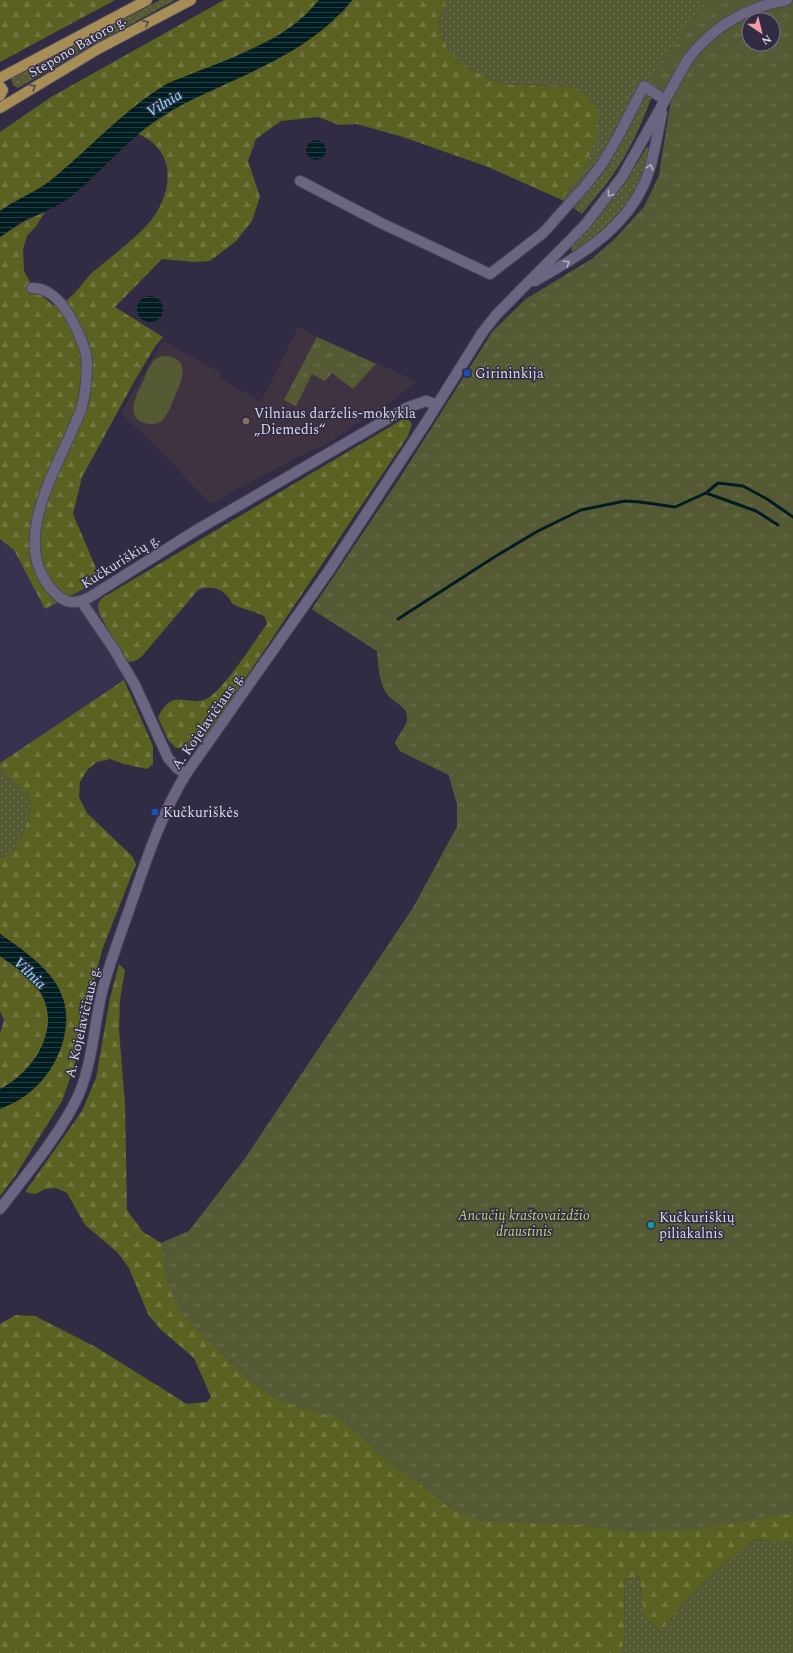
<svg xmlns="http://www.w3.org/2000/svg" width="793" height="1653" font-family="Spectral,serif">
<defs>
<pattern id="grass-dots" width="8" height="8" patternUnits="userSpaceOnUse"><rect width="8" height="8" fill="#555a34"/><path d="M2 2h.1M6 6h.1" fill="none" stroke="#6d7151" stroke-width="1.8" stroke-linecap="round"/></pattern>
<pattern id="forest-firs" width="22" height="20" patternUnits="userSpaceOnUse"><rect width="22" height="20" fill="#5b6121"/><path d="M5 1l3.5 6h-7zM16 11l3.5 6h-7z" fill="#727741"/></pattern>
<pattern id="park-tufts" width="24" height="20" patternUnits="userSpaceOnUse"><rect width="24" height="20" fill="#555a34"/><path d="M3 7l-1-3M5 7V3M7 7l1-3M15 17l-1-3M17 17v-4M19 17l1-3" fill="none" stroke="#6d7151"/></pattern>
<pattern id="water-rules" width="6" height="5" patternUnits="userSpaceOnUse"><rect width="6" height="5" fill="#021d22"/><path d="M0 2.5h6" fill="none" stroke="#263d42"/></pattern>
</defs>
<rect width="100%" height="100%" fill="#312c44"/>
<!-- built -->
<path fill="#383150" d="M 0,539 L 14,550 L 45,609 L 101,580 L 102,598 L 98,604 L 132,675 L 0,763 Z"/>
<!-- education -->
<path fill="#3f3342" d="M 298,327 L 417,382 L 381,409 L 322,446 L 309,451 L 210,504 L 171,462 L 121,413 L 163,341 L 222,373 L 219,378 L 261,402 Z"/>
<!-- grass -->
<g fill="url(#grass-dots)">
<path d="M 160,0 L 175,0 L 84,50 L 18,88 L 13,85 L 11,79 L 13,77 Z"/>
<path d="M 447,0 L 705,0 L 651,79 L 656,86 C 647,109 639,131 627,152 C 615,175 598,194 582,214 L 562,200 L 572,185 L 572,87 L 502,84 L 466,67 L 449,50 L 440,33 L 439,18 Z"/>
<path d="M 647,147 L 649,147 L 651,150 C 641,180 629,209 605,230 C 596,238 584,245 574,252 L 572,251 L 571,248 L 572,245 C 602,216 625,183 647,147 Z"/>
<path d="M 0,768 L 10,779 L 20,787 L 29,798 L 31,809 L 19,844 L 7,855 L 0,858 Z"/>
<path d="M 755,1539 L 793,1543 L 793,1653 L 622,1653 L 625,1637 L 624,1580 L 639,1576 L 644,1617 L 660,1631 L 707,1578 Z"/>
</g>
<!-- forest -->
<g fill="url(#forest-firs)" fill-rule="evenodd">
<path d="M 0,0 L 115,0 L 0,62 Z"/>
<path d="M 224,0 L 319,0 L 299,22 L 274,38 L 143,100 L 55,177 L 39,190 L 10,204 L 0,211 L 0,132 L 51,97 Z"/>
<path d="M 352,0 L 447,0 L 439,18 L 440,33 L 449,50 L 466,67 L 502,84 L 572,87 L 590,100 L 599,113 L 595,140 L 587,162 L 562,200 L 488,167 L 403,137 L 357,124 L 339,125 L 318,117 L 281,121 L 256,139 L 248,161 L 260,197 L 252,221 L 236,241 L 210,261 L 194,262 L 162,259 L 115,307 L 163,337 L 156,345 L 135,380 L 82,477 L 73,514 L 101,580 L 45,609 L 14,550 L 0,539 L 0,237 L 25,221 L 45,212 L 36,226 L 27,236 L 23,249 L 24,271 L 34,289 L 53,305 C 73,303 80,283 94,271 C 112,256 131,242 147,225 C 166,205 178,167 155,145 C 151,140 143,137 137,133 L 173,110 L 342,13 Z"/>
<path d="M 705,0 L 793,0 L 793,1543 L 755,1539 L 707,1578 L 660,1631 L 644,1617 L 639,1576 L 624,1580 L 625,1637 L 622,1653 L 0,1653 L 0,1324 L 16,1315 L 35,1316 L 94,1346 L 187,1404 L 207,1402 L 211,1397 L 194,1358 L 160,1329 L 148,1314 L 129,1268 L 117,1252 L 85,1225 L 67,1193 L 56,1188 L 45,1189 L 35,1194 L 25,1192 L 82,1111 L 96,1078 L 110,998 L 119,964 L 125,970 L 120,1000 L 119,1030 L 125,1104 L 127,1210 L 143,1232 L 161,1243 L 189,1231 L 244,1160 L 413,908 L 457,827 L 457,804 L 449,775 L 400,751 L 395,743 C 397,737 407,725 407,721 C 410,709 398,704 391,698 C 378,686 379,666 377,651 L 312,609 L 400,478 L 493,331 L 526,299 L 592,259 L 616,238 L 644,207 L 659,176 L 671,100 L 656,86 L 651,79 ZM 749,20 L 773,20 L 773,44 L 749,44 Z"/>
<path d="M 403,419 L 409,420 L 412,424 L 408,436 L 208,734 C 196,744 192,749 176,748 L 168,740 L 158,717 C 174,685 188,709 208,698 C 224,689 254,642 267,624 L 265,617 C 256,611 240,609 233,604 C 232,603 229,599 229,598 C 221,588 210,585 198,590 L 143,655 C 137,661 133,663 125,661 L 99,613 L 98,604 L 102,598 Z"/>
<path d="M 124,680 L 153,746 L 153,764 L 147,769 L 124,764 L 110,759 L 97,762 L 88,769 L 80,782 L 79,797 L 87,813 L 132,856 L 136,864 L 102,950 L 74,1067 L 62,1101 L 15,1176 L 0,1196 L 0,1109 C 14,1103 24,1091 36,1081 C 41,1076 50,1070 53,1064 C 58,1056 61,1047 63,1038 C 79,989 35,959 0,934 L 0,858 L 7,855 L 19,844 L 31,809 L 29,798 L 20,787 L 10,779 L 0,768 L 0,763 Z"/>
<path d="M 0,956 C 15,967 33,978 42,995 C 61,1031 32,1073 0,1089 L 0,1034 L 4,1020 L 0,1011 Z"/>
</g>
<!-- park -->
<g fill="url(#park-tufts)" fill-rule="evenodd">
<path d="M 705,0 L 793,0 L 793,1514 L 690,1530 L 629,1532 L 577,1525 L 481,1521 L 456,1512 L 437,1499 L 419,1483 L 394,1467 L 340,1419 L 296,1407 L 268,1395 L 244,1376 L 182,1316 L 166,1279 L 161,1243 L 189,1231 L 244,1160 L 413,908 L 457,827 L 457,804 L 449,775 L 400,751 L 395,743 C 397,737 407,725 407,721 C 410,709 398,704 391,698 C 378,686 379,666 377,651 L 312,609 L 400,478 L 493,331 L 526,299 L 592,259 L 616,238 L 644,207 L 659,176 L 671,100 L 656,86 L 651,79 ZM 749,20 L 773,20 L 773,44 L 749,44 Z"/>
<path d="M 317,337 L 376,364 L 353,389 L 332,373 L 325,381 L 312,374 L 296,406 L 284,400 Z"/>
</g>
<!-- garden -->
<path fill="#555a34" d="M 162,356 C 193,356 182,381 174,398 C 171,406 167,417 160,422 C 156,424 149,425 145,423 C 123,417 138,392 144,379 C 146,374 148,367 152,363 C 154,359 158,358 162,356 Z"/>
<!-- water -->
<g fill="url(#water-rules)">
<path d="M 319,0 L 352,0 C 307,57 235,76 174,109 C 134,131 107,167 73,195 C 59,207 42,212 25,220 C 16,225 8,231 0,237 L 0,211 C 18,198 39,191 56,176 C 92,146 125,109 165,85 C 176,79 190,75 201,70 C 244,53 290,37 319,0 Z"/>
<circle cx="316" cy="150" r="10"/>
<circle cx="150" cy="309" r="13"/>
<path d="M 0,934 C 20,948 41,962 55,982 C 79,1017 61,1068 29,1093 C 20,1100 10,1105 0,1109 L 0,1089 C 32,1073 61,1031 42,995 C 34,979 15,966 0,956 Z"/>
</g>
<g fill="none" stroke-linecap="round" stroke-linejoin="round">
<!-- stream -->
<g stroke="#021d22" stroke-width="3">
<path d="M 706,493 L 756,511 L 778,525"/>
<path d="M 398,619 L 496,556 L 538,531 L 581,510 L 625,501 L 640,502 L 675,507 L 706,493 L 718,483 L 743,486 L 767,499 L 793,517"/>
</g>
<defs>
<g id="minor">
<path d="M 300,181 L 383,224 L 490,274 L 543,233 L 585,186 L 602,164 L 619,135 L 644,86 L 665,100"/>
<path d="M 535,281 C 584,253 633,225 650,168 C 655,150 658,131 662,113"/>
<path d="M 32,288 C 49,288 60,300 69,315 C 77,329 86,346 87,362 C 87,378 85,396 81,410 C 78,418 74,425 71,433 C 51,479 10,548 55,593 C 67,605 76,604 90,597 L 195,531 L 406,408 L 426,401 L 437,405"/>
<path d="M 81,601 L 112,646 L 135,685 L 168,758 L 177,768 L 186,774"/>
<path d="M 0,1209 C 26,1175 62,1132 79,1094 C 93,1060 94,1023 103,988 C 110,962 120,936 129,910 C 145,864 160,816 186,774 L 328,572 L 427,421 L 482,333 L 497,314 L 585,225 L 622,177 L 688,59 C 713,27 747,7 787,0"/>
</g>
<g id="primary">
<path d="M 0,78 L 147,0"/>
<path d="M 0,86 L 3,90 L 0,96"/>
<path d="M 0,108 L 98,49 L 191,0"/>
</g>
</defs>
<!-- minor casing -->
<use href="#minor" stroke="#4c475b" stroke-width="12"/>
<!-- primary casing -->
<use href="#primary" stroke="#4c475b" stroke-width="12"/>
<!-- minor -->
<use href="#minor" stroke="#6b6581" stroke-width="10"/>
<!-- primary -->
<use href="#primary" stroke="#a68e56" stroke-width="10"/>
</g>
<!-- one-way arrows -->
<defs><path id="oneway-chevron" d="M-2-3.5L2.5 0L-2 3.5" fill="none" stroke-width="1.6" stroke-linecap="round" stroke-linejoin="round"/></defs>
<g stroke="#544949">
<use href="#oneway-chevron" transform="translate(146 23) rotate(-28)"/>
<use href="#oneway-chevron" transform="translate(33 87) rotate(-32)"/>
</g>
<g stroke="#b4b0c4">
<use href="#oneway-chevron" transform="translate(650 167) rotate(-74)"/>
<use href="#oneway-chevron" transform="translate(610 194) rotate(127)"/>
<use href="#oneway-chevron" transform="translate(567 263) rotate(-32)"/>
</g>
<!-- markers -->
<g fill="#1a4fb4" stroke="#312c44" stroke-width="1.5">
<rect x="463" y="369" width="8" height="8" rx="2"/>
<rect x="151" y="808" width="8" height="8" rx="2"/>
</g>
<circle fill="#8d6e63" stroke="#312c44" stroke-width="1.5" cx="246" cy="421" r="4"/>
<circle fill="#0f9aa8" stroke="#312c44" stroke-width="1.5" cx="651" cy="1225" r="4"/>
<g text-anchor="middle" stroke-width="3" stroke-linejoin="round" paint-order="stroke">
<!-- street labels -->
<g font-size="14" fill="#dbd8e8" stroke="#312c44">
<text transform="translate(77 46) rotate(-30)" y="5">Stepono Batoro g.</text>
<text transform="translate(120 561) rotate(-32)" y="5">Kučkuriškių g.</text>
<text transform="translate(207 721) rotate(-55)" y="5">A. Kojelavičiaus g.</text>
<text transform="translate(82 1022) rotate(-77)" y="5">A. Kojelavičiaus g.</text>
</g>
<!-- poi labels -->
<g font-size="14" fill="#dbd8e8" stroke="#312c44" text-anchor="start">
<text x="475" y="378">Girininkija</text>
<text x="254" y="418">Vilniaus darželis-mokykla<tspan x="254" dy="16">„Diemedis“</tspan></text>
<text x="163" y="817">Kučkuriškės</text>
<text x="659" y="1222">Kučkuriškių<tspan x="659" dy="16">piliakalnis</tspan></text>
</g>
<!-- park labels -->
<g font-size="14" font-style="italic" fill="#c6d275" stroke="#312c44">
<text x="524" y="1220">Ancučių kraštovaizdžio<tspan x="524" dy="16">draustinis</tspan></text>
</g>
<!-- water labels -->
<g font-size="15" font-style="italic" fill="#89eafb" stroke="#312c44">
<text transform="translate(164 103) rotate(-31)" y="5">Vilnia</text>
<text transform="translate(30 973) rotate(44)" y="5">Vilnia</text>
</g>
</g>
<!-- north arrow -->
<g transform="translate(761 32) rotate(145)"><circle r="19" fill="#312c44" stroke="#757186"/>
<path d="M0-3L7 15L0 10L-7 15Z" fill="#f39aa7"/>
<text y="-6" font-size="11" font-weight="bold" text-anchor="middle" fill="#dbd8e8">N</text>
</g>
</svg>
